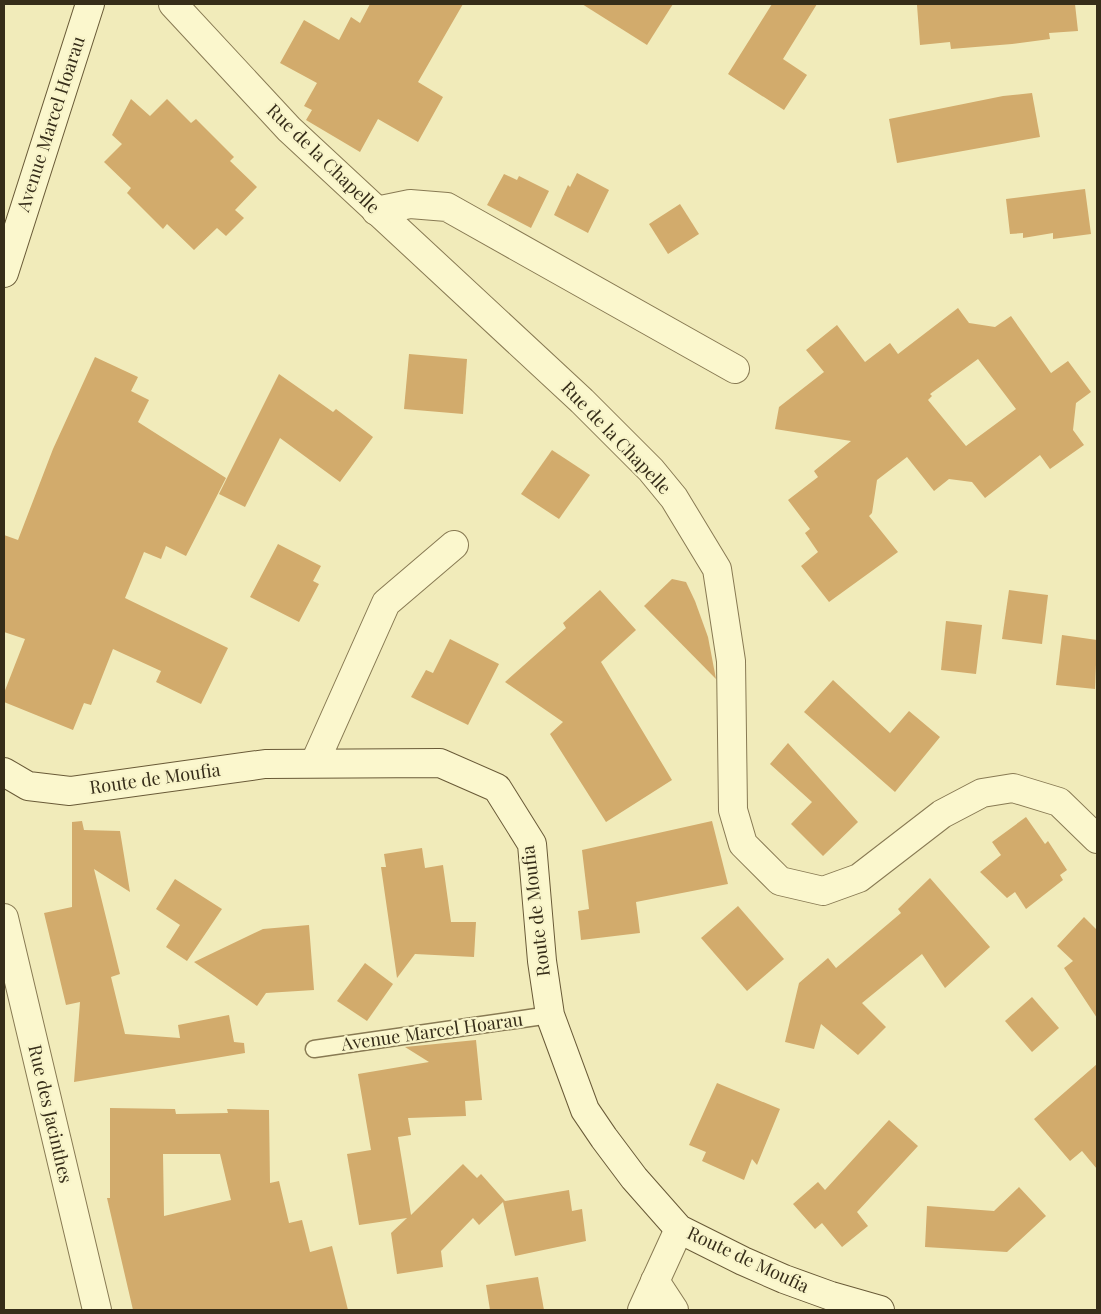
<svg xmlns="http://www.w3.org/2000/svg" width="1101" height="1314" font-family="'Playfair Display',serif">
<rect width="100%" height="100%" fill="#f1ebba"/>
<!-- building -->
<g fill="#d2ab6c" fill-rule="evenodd">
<path d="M 370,4 L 463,4 L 418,82 L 443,97 L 418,142 L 378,119 L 360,152 L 306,120 L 312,110 L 304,106 L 317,83 L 280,63 L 304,20 L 339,40 L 351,17 L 360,23 Z"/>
<path d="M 582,4 L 673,4 L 647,45 Z"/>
<path d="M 772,4 L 817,4 L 783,59 L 807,75 L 784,110 L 728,74 Z"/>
<path d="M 937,4 L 1075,4 L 1078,31 L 1049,33 L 1050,39 L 1012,44 L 951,49 L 950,42 L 920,45 L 917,5 Z"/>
<path d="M 1032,93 L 1040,137 L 897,163 L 889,119 L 1003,96 Z"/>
<path d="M 131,99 L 150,116 L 167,99 L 191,123 L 196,119 L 234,157 L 230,161 L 257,187 L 235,210 L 244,218 L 226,236 L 217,228 L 194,250 L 167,224 L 163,229 L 127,193 L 131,188 L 104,162 L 122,144 L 112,135 Z"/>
<path d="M 577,173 L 609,190 L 588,233 L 554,215 L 568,185 L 570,187 Z"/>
<path d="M 504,174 L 517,180 L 519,176 L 549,191 L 531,228 L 487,205 Z"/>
<path d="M 1085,189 L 1091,234 L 1053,239 L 1053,233 L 1023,238 L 1023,233 L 1010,234 L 1006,199 Z"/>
<path d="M 680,204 L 699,234 L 668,254 L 649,224 Z"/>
<path d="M 958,308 L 969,323 L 995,327 L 1011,316 L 1051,373 L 1068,361 L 1091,392 L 1076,403 L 1073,430 L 1084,445 L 1050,469 L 1040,455 L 985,498 L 972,482 L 949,479 L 934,491 L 907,457 L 877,480 L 872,513 L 869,516 L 898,552 L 829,602 L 801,566 L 818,552 L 805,533 L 810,529 L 788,500 L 818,477 L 814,471 L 851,441 L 775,429 L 779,407 L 824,372 L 806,350 L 837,325 L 865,362 L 890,343 L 898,354 ZM 978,359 L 1016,409 L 966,446 L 928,400 L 932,396 L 930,394 Z"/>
<path d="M 409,354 L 467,359 L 463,414 L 404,409 Z"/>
<path d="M 95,357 L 138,377 L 131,391 L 149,400 L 138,422 L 226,478 L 186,556 L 166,546 L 161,559 L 144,552 L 125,598 L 228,648 L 201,704 L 156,682 L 161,671 L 113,649 L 91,705 L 84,703 L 73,730 L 4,702 L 4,693 L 25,639 L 4,632 L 4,535 L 18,540 L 53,449 Z"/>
<path d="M 279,374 L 333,412 L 336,409 L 373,437 L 340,482 L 280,438 L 245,507 L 219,494 Z"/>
<path d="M 552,450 L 590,475 L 559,519 L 521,494 Z"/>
<path d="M 278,544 L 321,566 L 313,581 L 319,584 L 299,622 L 250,597 Z"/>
<path d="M 672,579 L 686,582 L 695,601 L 708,637 L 716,679 L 644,606 Z"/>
<path d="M 600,590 L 636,630 L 601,662 L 672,780 L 606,822 L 550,734 L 563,722 L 505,682 L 566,628 L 563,623 Z"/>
<path d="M 1009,590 L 1048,595 L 1042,644 L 1002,639 Z"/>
<path d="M 946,621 L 982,625 L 976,674 L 941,670 Z"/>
<path d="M 1062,635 L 1097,640 L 1095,689 L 1056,685 Z"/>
<path d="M 450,639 L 499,664 L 468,725 L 411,697 L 426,670 L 433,673 Z"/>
<path d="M 833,680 L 890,733 L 909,711 L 940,737 L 895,792 L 804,712 Z"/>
<path d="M 788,743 L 858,822 L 823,856 L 791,824 L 812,802 L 770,764 Z"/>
<path d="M 1026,817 L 1045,844 L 1048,841 L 1067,870 L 1060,875 L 1063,880 L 1026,909 L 1015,892 L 1007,898 L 980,872 L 1001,855 L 992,842 Z"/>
<path d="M 82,821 L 84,830 L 120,831 L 130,892 L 94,869 L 120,974 L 111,977 L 125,1034 L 180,1038 L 178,1025 L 229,1015 L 234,1042 L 244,1043 L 245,1053 L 74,1082 L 80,1002 L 66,1005 L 44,913 L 72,907 L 72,822 Z"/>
<path d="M 712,821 L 728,884 L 636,902 L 640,933 L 581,940 L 578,911 L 589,909 L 582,850 Z"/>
<path d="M 422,848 L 425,868 L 443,865 L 451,922 L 476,922 L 474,957 L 415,954 L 397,978 L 381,867 L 386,867 L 384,854 Z"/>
<path d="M 930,878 L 990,947 L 945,988 L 922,954 L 862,1003 L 886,1027 L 858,1055 L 821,1024 L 814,1049 L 785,1042 L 799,983 L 828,958 L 836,968 L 901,913 L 898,909 Z"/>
<path d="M 175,879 L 222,909 L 187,961 L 166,947 L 180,925 L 156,909 Z"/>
<path d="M 738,906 L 784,959 L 747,991 L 701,938 Z"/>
<path d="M 1084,917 L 1097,930 L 1097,1018 L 1064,968 L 1073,961 L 1057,946 Z"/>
<path d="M 309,925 L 314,990 L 266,993 L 257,1006 L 194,962 L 263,929 Z"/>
<path d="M 365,963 L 393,984 L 367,1021 L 337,1001 Z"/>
<path d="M 1032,997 L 1059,1028 L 1032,1052 L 1005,1021 Z"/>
<path d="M 476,1040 L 482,1100 L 465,1101 L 466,1116 L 408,1118 L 411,1135 L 398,1137 L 411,1215 L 463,1164 L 477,1178 L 481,1174 L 505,1201 L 569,1190 L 572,1211 L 582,1209 L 586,1241 L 515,1256 L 503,1202 L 479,1225 L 473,1218 L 441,1251 L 443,1267 L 397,1274 L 391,1233 L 407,1218 L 359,1225 L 347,1154 L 371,1150 L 358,1074 L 429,1062 L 405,1047 Z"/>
<path d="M 1097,1064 L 1097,1169 L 1082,1151 L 1070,1161 L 1034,1119 Z"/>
<path d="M 717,1083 L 780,1109 L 757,1165 L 752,1159 L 744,1180 L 702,1161 L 706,1152 L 689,1145 Z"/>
<path d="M 110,1108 L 175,1109 L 176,1114 L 228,1113 L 227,1109 L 269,1110 L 270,1183 L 279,1181 L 289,1223 L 302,1220 L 310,1252 L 332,1246 L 348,1310 L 133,1310 L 107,1198 L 110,1198 ZM 163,1154 L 220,1154 L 231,1200 L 164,1216 Z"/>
<path d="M 889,1120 L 918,1146 L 857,1212 L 868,1226 L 842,1247 L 822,1223 L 815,1229 L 793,1204 L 818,1182 L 825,1190 Z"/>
<path d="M 1019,1187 L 1046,1216 L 1007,1252 L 925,1247 L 927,1206 L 994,1211 Z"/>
<path d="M 538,1277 L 544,1310 L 490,1310 L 486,1285 Z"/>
</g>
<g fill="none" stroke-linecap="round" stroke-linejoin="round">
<defs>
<path id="service" d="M 314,1049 L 550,1015"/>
<g id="minor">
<path d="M 173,4 L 289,129 L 582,401 L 651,470 L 674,498 L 717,569 L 731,661 L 733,810 L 743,844 L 780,881 L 823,891 L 859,878 L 942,814 L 982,793 L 1013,788 L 1059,802 L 1097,839"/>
<path d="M 376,211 L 410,204 L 447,207 L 735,369"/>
<path d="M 315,762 L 386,603 L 454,545"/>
<path d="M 4,918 L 97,1310"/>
<path d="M 655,1281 L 674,1310"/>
<path d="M 642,1310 L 679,1229"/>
</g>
<g id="secondary">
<path d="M 4,273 L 90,4"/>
<path d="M 4,772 L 28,786 L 70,791 L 265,764 L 440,763 L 497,788 L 532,844 L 542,961 L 550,1015 L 585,1110 L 604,1138 L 634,1178 L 679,1229 L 743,1261 L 784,1279 L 831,1296 L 880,1310"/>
</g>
</defs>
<!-- service casing -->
<use href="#service" stroke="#887a53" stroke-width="19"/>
<!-- minor casing -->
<use href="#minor" stroke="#887a53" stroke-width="30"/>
<!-- secondary casing -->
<use href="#secondary" stroke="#695a37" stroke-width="30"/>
<!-- service -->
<use href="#service" stroke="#fbf7cd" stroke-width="16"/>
<!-- minor -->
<use href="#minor" stroke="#fbf7cd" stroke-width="28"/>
<!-- secondary -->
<use href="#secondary" stroke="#fbf7cd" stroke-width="28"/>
</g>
<g text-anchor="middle" stroke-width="4.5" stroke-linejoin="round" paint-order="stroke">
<!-- street labels -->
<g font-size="18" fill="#362d19" stroke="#f8f4c9">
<text transform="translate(51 124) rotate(-72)" y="6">Avenue Marcel Hoarau</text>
<text transform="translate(323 159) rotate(44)" y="6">Rue de la Chapelle</text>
<text transform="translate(616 438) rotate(46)" y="6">Rue de la Chapelle</text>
<text transform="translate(155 779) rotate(-8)" y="6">Route de Moufia</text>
<text transform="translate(536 911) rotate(-97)" y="6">Route de Moufia</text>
<text transform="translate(432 1032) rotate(-8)" y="6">Avenue Marcel Hoarau</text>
<text transform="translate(50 1114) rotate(77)" y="6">Rue des Jacinthes</text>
<text transform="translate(748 1260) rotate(25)" y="6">Route de Moufia</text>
</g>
</g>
<!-- border -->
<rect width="1101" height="1314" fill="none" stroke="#362d19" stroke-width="10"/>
</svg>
